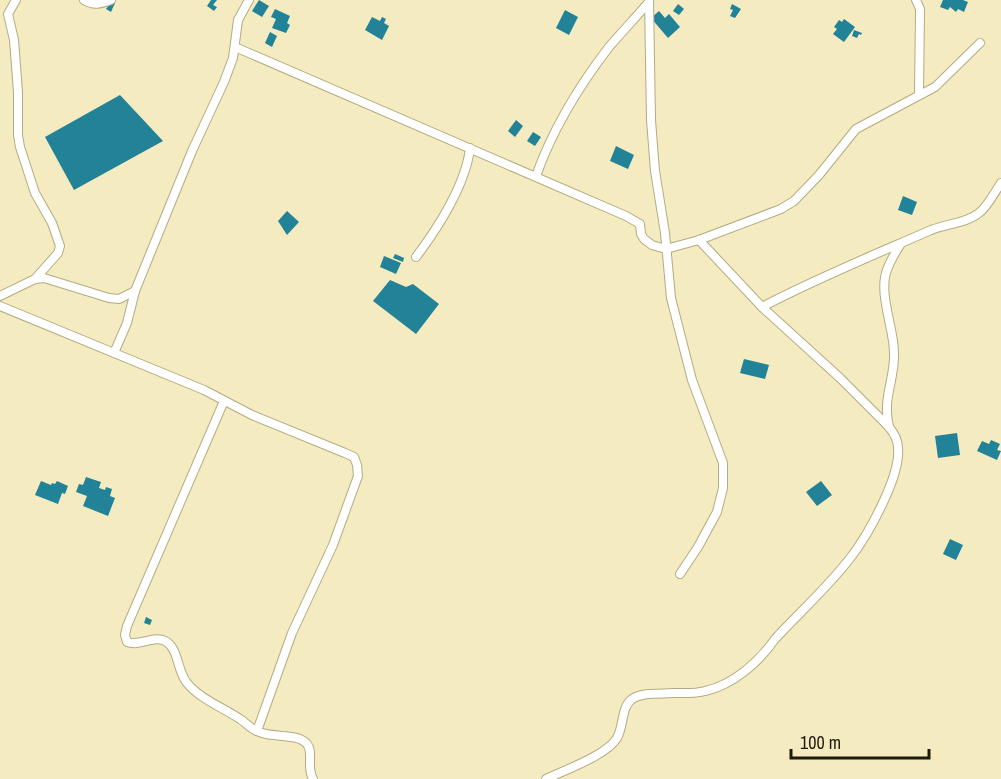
<svg xmlns="http://www.w3.org/2000/svg" width="1001" height="779" font-family="'Archivo Narrow',sans-serif">
<rect width="100%" height="100%" fill="#f4ebc0"/>
<!-- building -->
<g fill="#228298">
<path d="M 211,0 L 217,0 L 213,5 L 217,7 L 214,11 L 207,6 Z"/>
<path d="M 259,0 L 269,6 L 262,17 L 252,11 Z"/>
<path d="M 943,0 L 963,0 L 968,2 L 964,12 L 958,9 L 956,12 L 950,7 L 948,10 L 940,7 Z"/>
<path d="M 112,1 L 115,3 L 111,12 L 106,9 Z"/>
<path d="M 678,4 L 684,9 L 679,15 L 673,11 Z"/>
<path d="M 732,4 L 741,9 L 735,18 L 730,16 L 733,10 L 730,9 Z"/>
<path d="M 275,9 L 290,16 L 287,23 L 290,25 L 286,33 L 272,28 L 276,19 L 271,17 Z"/>
<path d="M 565,10 L 578,17 L 569,35 L 556,28 Z"/>
<path d="M 659,11 L 665,18 L 669,14 L 680,27 L 668,38 L 651,18 Z"/>
<path d="M 372,17 L 380,21 L 382,17 L 386,19 L 384,23 L 389,26 L 382,40 L 365,30 Z"/>
<path d="M 844,19 L 855,27 L 844,42 L 833,34 L 837,29 L 834,27 L 839,20 L 842,22 Z"/>
<path d="M 854,30 L 862,33 L 861,35 L 859,34 L 857,38 L 852,36 Z"/>
<path d="M 270,32 L 277,36 L 272,47 L 265,43 Z"/>
<path d="M 120,95 L 163,141 L 74,190 L 45,137 Z"/>
<path d="M 516,120 L 523,126 L 515,137 L 508,131 Z"/>
<path d="M 533,132 L 541,137 L 535,146 L 527,141 Z"/>
<path d="M 616,146 L 634,155 L 628,169 L 610,161 Z"/>
<path d="M 903,196 L 917,202 L 912,215 L 898,210 Z"/>
<path d="M 287,211 L 299,222 L 287,235 L 278,221 Z"/>
<path d="M 395,254 L 404,258 L 403,262 L 393,258 Z"/>
<path d="M 384,256 L 401,263 L 396,274 L 380,267 Z"/>
<path d="M 390,280 L 406,287 L 413,284 L 439,304 L 416,334 L 373,301 Z"/>
<path d="M 744,359 L 769,365 L 765,379 L 740,373 Z"/>
<path d="M 957,433 L 960,455 L 938,458 L 935,436 Z"/>
<path d="M 991,440 L 1000,444 L 997,450 L 1001,451 L 997,460 L 977,451 L 982,441 L 989,444 Z"/>
<path d="M 86,477 L 101,482 L 99,488 L 105,490 L 106,487 L 112,489 L 110,496 L 115,498 L 108,516 L 83,506 L 87,496 L 76,492 L 79,484 L 83,485 Z"/>
<path d="M 41,481 L 51,485 L 52,483 L 55,484 L 57,481 L 68,486 L 65,494 L 62,493 L 58,504 L 35,495 Z"/>
<path d="M 821,481 L 832,495 L 817,506 L 806,492 Z"/>
<path d="M 950,539 L 963,545 L 956,560 L 943,554 Z"/>
<path d="M 146,617 L 152,620 L 150,625 L 144,623 Z"/>
</g>
<g fill="none" stroke-linecap="round" stroke-linejoin="round">
<defs>
<g id="minor">
<path d="M 16,0 L 8,14 L 14,40 L 18,92 L 18,135 L 20,147 L 35,193 L 52,223 L 60,246 L 58,253 L 35,279"/>
<path d="M 84,0 C 94,6 100,4 111,0"/>
<path d="M 649,0 L 651,120 L 655,171 L 665,233 L 671,298 L 692,380 L 723,463 L 723,488 L 717,512 L 698,547 L 680,574"/>
<path d="M 916,0 L 920,9 L 919,95"/>
<path d="M 235,47 L 626,216 L 640,224 L 641,234 L 644,239 L 652,245 L 666,249 L 699,240 L 781,209 L 794,201 L 819,175 L 856,129 L 935,87 L 980,43"/>
<path d="M 536,176 C 552,131 579,86 609,47 C 622,32 636,17 649,2"/>
<path d="M 416,257 C 438,228 466,184 470,148"/>
<path d="M 0,296 L 35,279 L 44,278 L 109,298 L 119,299 L 135,291"/>
<path d="M 0,306 L 204,390 L 252,415 L 345,453 L 354,457 L 357,465 L 358,476 L 333,545 L 292,633 L 257,731"/>
<path d="M 762,307 C 817,278 874,255 931,230 C 946,224 967,223 979,213 C 988,206 994,193 1001,183"/>
<path d="M 114,353 L 127,323 L 135,291 L 192,151 L 224,82 L 233,58 L 238,20 L 249,0"/>
<path d="M 224,401 L 127,626 L 125,635 L 127,642 C 141,647 154,634 167,642 C 179,651 177,671 187,683 C 200,699 222,707 240,719 C 245,722 249,727 255,730 C 269,739 297,732 307,744 C 314,752 306,767 313,779"/>
<path d="M 889,427 C 882,397 895,380 894,353 C 894,328 878,293 887,270 C 890,261 895,253 900,245"/>
<path d="M 546,779 C 565,770 607,755 617,738 C 624,726 621,707 632,699 C 643,692 660,694 673,693 C 683,693 695,694 705,691 C 733,685 759,662 775,639 C 800,612 828,587 851,557 C 868,535 901,476 898,448 C 898,439 894,433 889,427 L 840,378 L 762,307 L 699,240"/>
</g>
</defs>
<!-- minor casing -->
<use href="#minor" stroke="#b4ab82" stroke-width="10"/>
<!-- minor -->
<use href="#minor" stroke="#fff" stroke-width="8"/>
</g>
<!-- scale -->
<path d="M791 749v9h138v-9" fill="none" stroke="#1e1b0b" stroke-width="3"/>
<text x="800" y="749" font-size="18" fill="#1e1b0b" stroke="#f4ebc0" stroke-width="4.5" paint-order="stroke">100 m</text>
</svg>
